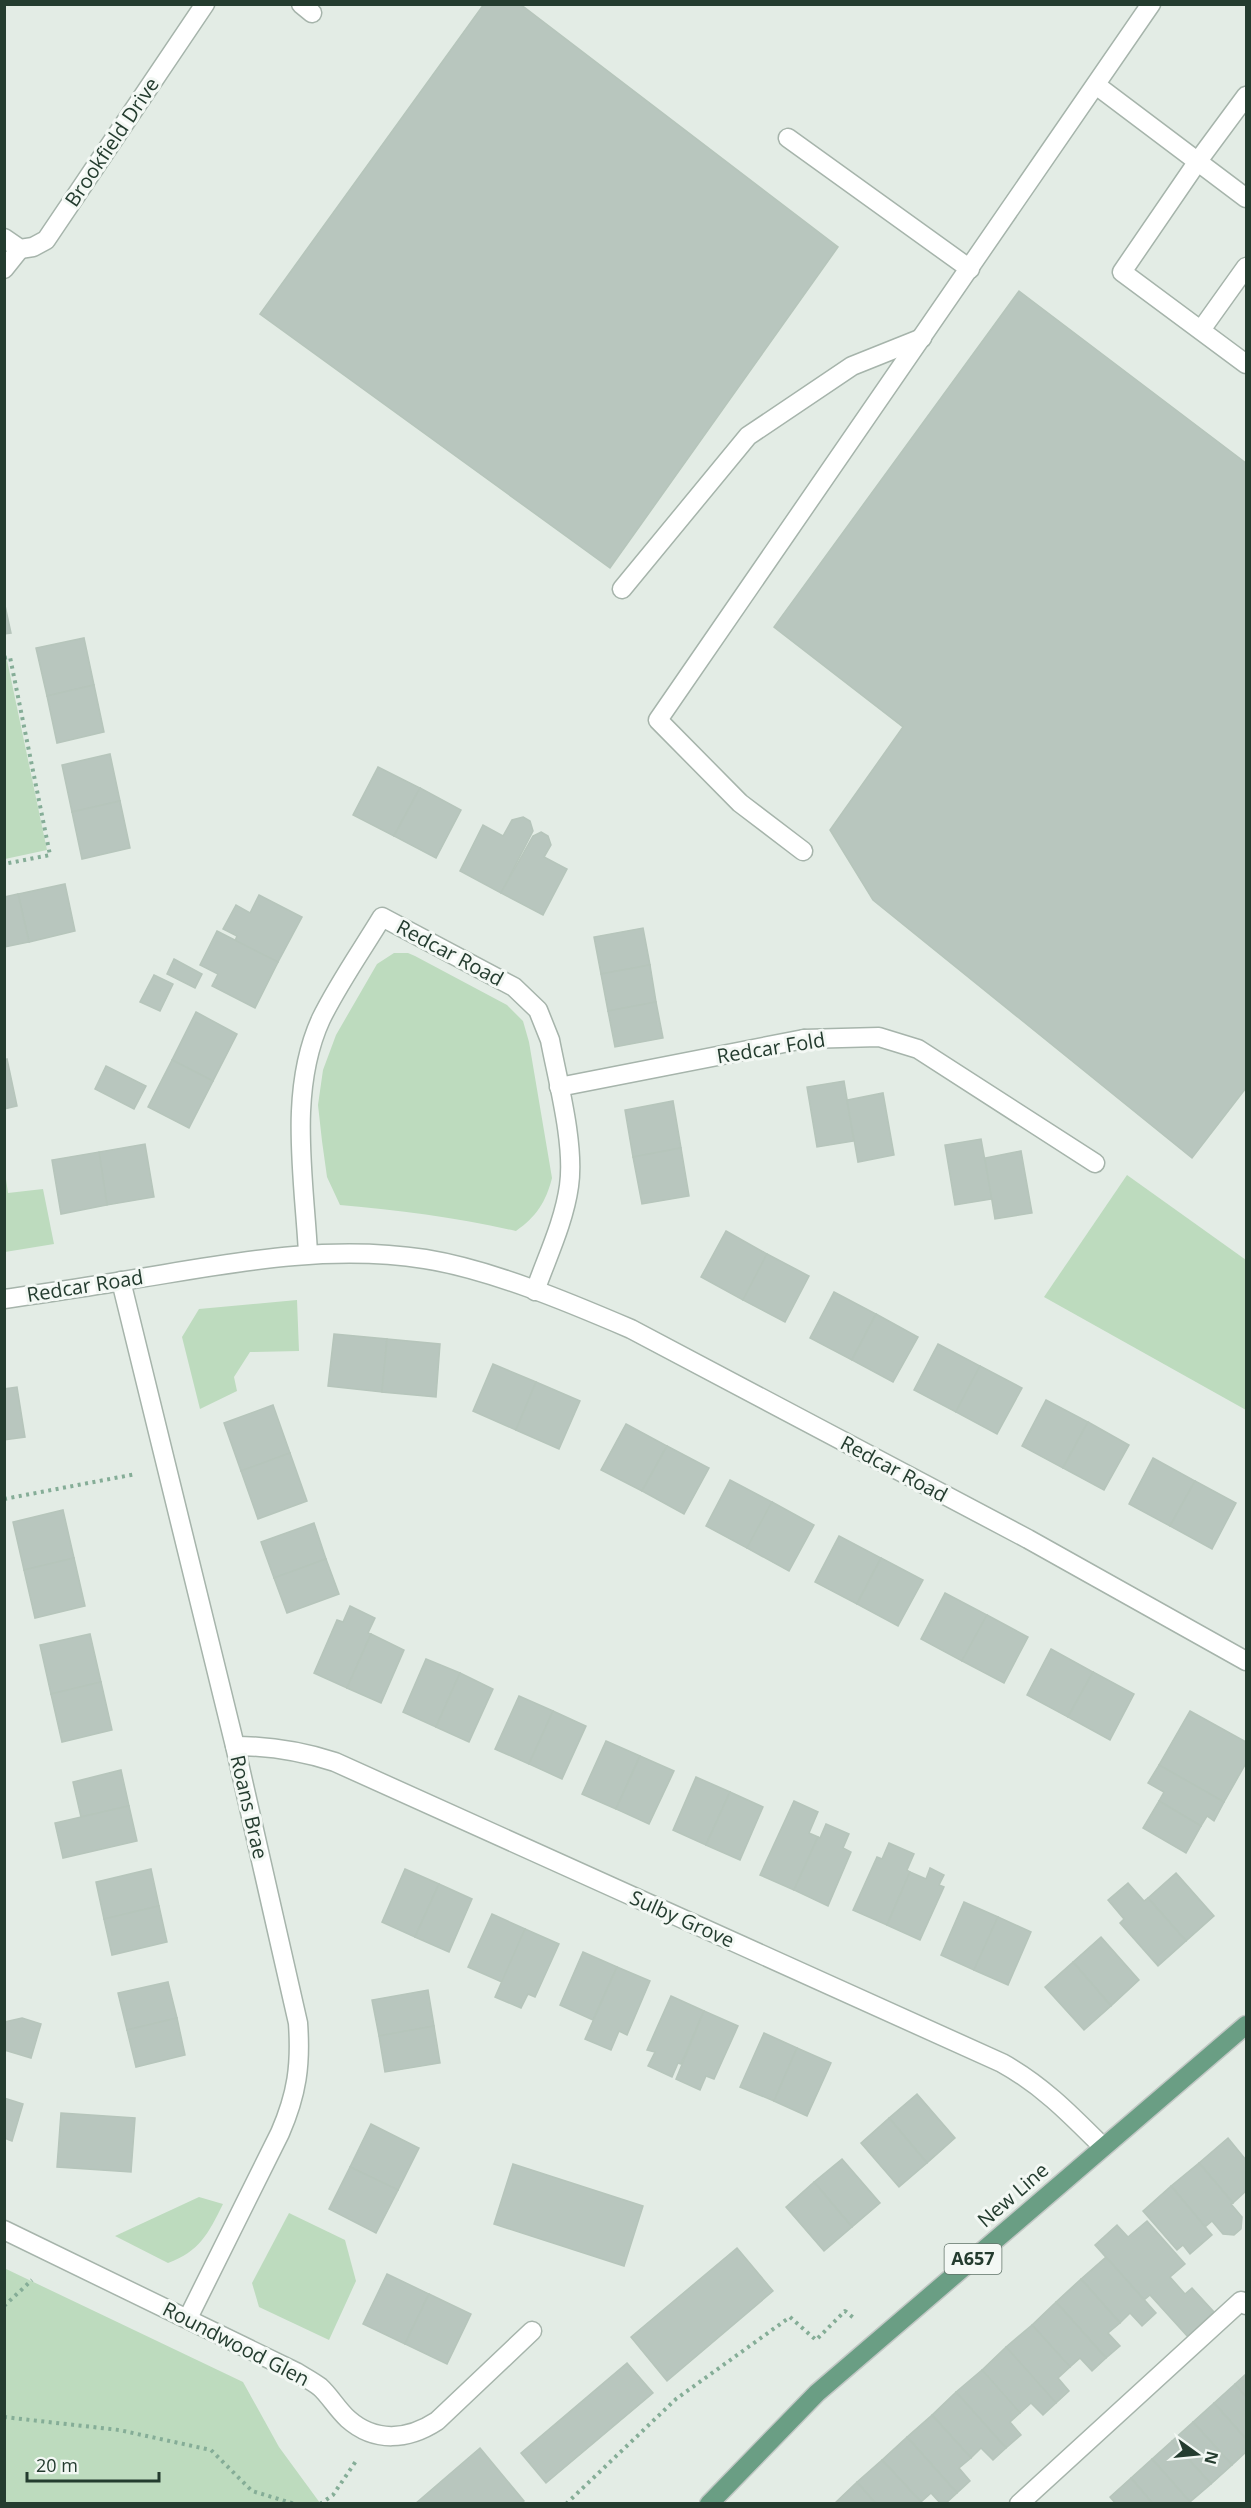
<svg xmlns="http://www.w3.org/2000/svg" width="1251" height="2508" font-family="'Open Sans',sans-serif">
<rect width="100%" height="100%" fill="#e3ece5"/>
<!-- green -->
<g fill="#bddbbe">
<path d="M 7,660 L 47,850 L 5,859 L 4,661 Z"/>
<path d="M 394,953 L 408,953 L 415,956 L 507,1005 L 523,1021 L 529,1042 L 552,1178 C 546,1202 536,1217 516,1231 C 458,1218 400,1210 340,1205 L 327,1177 L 322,1141 L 318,1105 L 323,1070 L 336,1035 L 377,964 Z"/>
<path d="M 5,1172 L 8,1193 L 43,1189 L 54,1244 L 5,1252 Z"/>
<path d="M 1127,1175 L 1246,1260 L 1246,1410 L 1044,1297 Z"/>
<path d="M 297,1300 L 299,1351 L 250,1352 L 234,1377 L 237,1391 L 200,1409 L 182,1337 L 199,1309 Z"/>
<path d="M 199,2197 L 223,2204 C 208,2234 200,2251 168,2263 L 115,2236 Z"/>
<path d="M 289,2213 L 345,2240 L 356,2281 L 329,2340 L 259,2307 L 252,2283 Z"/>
<path d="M 4,2268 L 243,2382 L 279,2447 L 320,2503 L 5,2503 Z"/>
</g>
<!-- building -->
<g fill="#b8c6be" stroke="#b6c5bb" stroke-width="1.5">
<path d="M 484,4 L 520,4 L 838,247 L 610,568 L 260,314 Z"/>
<path d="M 1019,291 L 1246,463 L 1246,1088 L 1192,1158 L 873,900 L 830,830 L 903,727 L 774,627 Z"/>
<path d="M 4,601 L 11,633 L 4,634 Z"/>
<path d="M 84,638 L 94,685 L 47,696 L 36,648 Z"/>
<path d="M 94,685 L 104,732 L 57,743 L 47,696 Z"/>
<path d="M 110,754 L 120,801 L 72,812 L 62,765 Z"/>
<path d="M 378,767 L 420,788 L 394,836 L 353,815 Z"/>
<path d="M 420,788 L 461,810 L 436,858 L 394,836 Z"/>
<path d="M 120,801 L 130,848 L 82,859 L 72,812 Z"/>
<path d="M 523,817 L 530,821 L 533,831 L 501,893 L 460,871 L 483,825 L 503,836 L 512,820 Z"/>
<path d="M 541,832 L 548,836 L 551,845 L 544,857 L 567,869 L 543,915 L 501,893 L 533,836 Z"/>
<path d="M 65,884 L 75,931 L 29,942 L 18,894 Z"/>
<path d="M 18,894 L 29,942 L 4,947 L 4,897 Z"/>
<path d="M 259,895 L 302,917 L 278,962 L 235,941 L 237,936 L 223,929 L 236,905 L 250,913 Z"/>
<path d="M 643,928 L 650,965 L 601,974 L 594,937 Z"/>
<path d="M 217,931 L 278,962 L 255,1008 L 212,986 L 218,974 L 200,965 Z"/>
<path d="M 174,959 L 202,974 L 195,988 L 167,974 Z"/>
<path d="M 650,965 L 656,1002 L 608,1011 L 601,974 Z"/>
<path d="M 154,975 L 173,984 L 160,1011 L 140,1002 Z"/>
<path d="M 656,1002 L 663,1038 L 615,1047 L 608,1011 Z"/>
<path d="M 196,1012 L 237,1034 L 213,1081 L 172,1060 Z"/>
<path d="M 7,1059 L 17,1106 L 4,1109 L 4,1060 Z"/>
<path d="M 172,1060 L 213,1081 L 189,1128 L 148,1107 Z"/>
<path d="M 106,1066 L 146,1086 L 134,1109 L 95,1089 Z"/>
<path d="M 844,1081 L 854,1141 L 817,1147 L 807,1087 Z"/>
<path d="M 883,1093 L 894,1155 L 858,1162 L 847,1100 Z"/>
<path d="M 673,1101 L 681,1148 L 633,1157 L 625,1110 Z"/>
<path d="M 981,1139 L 992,1199 L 955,1205 L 945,1145 Z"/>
<path d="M 145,1144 L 154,1197 L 107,1205 L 99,1152 Z"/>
<path d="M 681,1148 L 689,1196 L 642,1204 L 633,1157 Z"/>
<path d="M 1021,1151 L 1032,1213 L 995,1219 L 985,1158 Z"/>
<path d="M 99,1152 L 107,1205 L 61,1214 L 52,1160 Z"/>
<path d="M 726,1231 L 767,1254 L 743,1300 L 701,1277 Z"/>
<path d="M 767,1254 L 809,1276 L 785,1322 L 743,1300 Z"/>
<path d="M 834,1292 L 876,1314 L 852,1360 L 810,1338 Z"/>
<path d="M 876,1314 L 918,1337 L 893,1382 L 852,1360 Z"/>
<path d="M 334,1334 L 387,1339 L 382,1392 L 328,1386 Z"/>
<path d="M 387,1339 L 440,1344 L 436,1397 L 382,1392 Z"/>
<path d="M 938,1344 L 980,1366 L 956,1412 L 914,1390 Z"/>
<path d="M 493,1364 L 536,1382 L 516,1430 L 473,1411 Z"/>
<path d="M 980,1366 L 1022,1388 L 997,1434 L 956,1412 Z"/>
<path d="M 536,1382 L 580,1401 L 559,1449 L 516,1430 Z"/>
<path d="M 17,1387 L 25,1437 L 4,1440 L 4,1389 Z"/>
<path d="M 1046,1400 L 1088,1422 L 1063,1468 L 1022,1446 Z"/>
<path d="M 273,1405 L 290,1453 L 241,1471 L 224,1423 Z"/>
<path d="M 1088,1422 L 1129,1445 L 1104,1490 L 1063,1468 Z"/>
<path d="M 626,1424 L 667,1446 L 642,1491 L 601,1470 Z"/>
<path d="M 667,1446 L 709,1468 L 684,1514 L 642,1491 Z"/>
<path d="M 290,1453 L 307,1501 L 258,1519 L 241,1471 Z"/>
<path d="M 1153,1458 L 1195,1481 L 1170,1526 L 1129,1504 Z"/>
<path d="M 730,1480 L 772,1502 L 747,1548 L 706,1526 Z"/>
<path d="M 1195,1481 L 1236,1503 L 1212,1549 L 1170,1526 Z"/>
<path d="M 772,1502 L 814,1525 L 789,1571 L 747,1548 Z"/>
<path d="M 63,1510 L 74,1558 L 24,1570 L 13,1522 Z"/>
<path d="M 314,1523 L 326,1559 L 274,1578 L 261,1542 Z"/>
<path d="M 839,1536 L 881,1558 L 857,1604 L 815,1582 Z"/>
<path d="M 74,1558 L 85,1606 L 35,1618 L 24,1570 Z"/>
<path d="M 881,1558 L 923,1580 L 898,1626 L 857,1604 Z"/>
<path d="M 326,1559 L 339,1594 L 287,1613 L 274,1578 Z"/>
<path d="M 945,1593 L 987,1615 L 962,1661 L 921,1639 Z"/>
<path d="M 350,1606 L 375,1618 L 368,1633 L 371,1634 L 347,1688 L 314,1673 L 337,1620 L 343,1622 Z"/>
<path d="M 987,1615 L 1028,1637 L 1004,1683 L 962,1661 Z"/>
<path d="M 90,1634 L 101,1682 L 51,1694 L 40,1645 Z"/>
<path d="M 371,1634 L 404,1650 L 381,1703 L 347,1688 Z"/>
<path d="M 1051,1649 L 1093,1672 L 1068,1717 L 1027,1695 Z"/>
<path d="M 426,1659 L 460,1673 L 436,1727 L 403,1712 Z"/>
<path d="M 1093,1672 L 1134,1694 L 1110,1740 L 1068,1717 Z"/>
<path d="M 460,1673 L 493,1689 L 469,1742 L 436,1727 Z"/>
<path d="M 101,1682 L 112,1730 L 62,1742 L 51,1694 Z"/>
<path d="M 519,1696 L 553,1711 L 529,1764 L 495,1749 Z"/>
<path d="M 553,1711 L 586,1726 L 562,1779 L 529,1764 Z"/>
<path d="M 1190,1711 L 1246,1742 L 1246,1763 L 1224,1802 L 1159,1765 Z"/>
<path d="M 606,1741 L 640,1756 L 616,1809 L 582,1794 Z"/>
<path d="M 640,1756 L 674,1771 L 649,1824 L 616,1809 Z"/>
<path d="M 1159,1765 L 1224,1802 L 1214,1821 L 1207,1816 L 1201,1826 L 1159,1801 L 1164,1792 L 1148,1783 Z"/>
<path d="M 121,1770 L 129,1806 L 81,1817 L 73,1782 Z"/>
<path d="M 696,1777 L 730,1792 L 706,1845 L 673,1830 Z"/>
<path d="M 730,1792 L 763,1807 L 740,1860 L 706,1845 Z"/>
<path d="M 794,1801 L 818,1812 L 809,1833 L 818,1837 L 794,1890 L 760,1875 Z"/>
<path d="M 1159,1801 L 1201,1826 L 1186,1853 L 1143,1828 Z"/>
<path d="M 129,1806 L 137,1841 L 63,1858 L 55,1823 Z"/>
<path d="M 826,1824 L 849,1834 L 843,1848 L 851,1852 L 828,1906 L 794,1890 L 818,1837 L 820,1838 Z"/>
<path d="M 889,1843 L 914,1854 L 907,1870 L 910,1872 L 887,1925 L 853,1910 L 877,1857 L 882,1859 Z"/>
<path d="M 930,1868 L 944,1875 L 939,1885 L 944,1887 L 920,1940 L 887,1925 L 910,1872 L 926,1879 Z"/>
<path d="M 151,1869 L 159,1906 L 104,1919 L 96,1882 Z"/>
<path d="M 405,1869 L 439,1884 L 415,1937 L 382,1922 Z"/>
<path d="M 1176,1873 L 1214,1916 L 1186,1941 L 1148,1898 Z"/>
<path d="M 1128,1883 L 1144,1901 L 1148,1898 L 1186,1941 L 1158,1966 L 1120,1923 L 1124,1919 L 1108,1900 Z"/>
<path d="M 439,1884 L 472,1899 L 449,1952 L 415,1937 Z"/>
<path d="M 964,1902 L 998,1917 L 974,1970 L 941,1955 Z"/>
<path d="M 159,1906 L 167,1942 L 112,1955 L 104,1919 Z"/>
<path d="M 492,1914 L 525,1929 L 502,1982 L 468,1967 Z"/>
<path d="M 998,1917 L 1031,1932 L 1008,1985 L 974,1970 Z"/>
<path d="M 525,1929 L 559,1944 L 535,1997 L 528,1994 L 521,2008 L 495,1997 Z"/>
<path d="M 1101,1937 L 1139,1980 L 1111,2006 L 1073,1962 Z"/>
<path d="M 583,1952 L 617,1967 L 593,2020 L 560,2005 Z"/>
<path d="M 1073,1962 L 1111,2006 L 1084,2030 L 1045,1987 Z"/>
<path d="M 617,1967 L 650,1981 L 627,2035 L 619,2031 L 611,2050 L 585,2039 Z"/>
<path d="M 168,1982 L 177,2018 L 127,2030 L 118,1993 Z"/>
<path d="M 428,1990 L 434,2026 L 379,2036 L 372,2000 Z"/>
<path d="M 671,1996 L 704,2011 L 681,2064 L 678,2063 L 672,2077 L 648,2066 L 655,2052 L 647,2050 Z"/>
<path d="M 704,2011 L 738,2026 L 714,2079 L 706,2076 L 700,2090 L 676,2079 Z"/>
<path d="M 22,2018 L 41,2024 L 31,2058 L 4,2050 L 4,2022 Z"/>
<path d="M 177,2018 L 185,2055 L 136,2067 L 127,2030 Z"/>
<path d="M 434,2026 L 440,2063 L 385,2072 L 379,2036 Z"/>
<path d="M 764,2033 L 797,2048 L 774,2101 L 740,2087 Z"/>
<path d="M 797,2048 L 831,2063 L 807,2116 L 774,2101 Z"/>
<path d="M 917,2094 L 955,2138 L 927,2163 L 889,2118 Z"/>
<path d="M 4,2098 L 23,2104 L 12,2141 L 4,2138 Z"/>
<path d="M 61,2113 L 135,2118 L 131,2172 L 57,2167 Z"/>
<path d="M 889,2118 L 927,2163 L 899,2187 L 861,2143 Z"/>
<path d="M 371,2124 L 419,2148 L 398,2190 L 350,2167 Z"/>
<path d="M 1228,2138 L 1246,2160 L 1246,2191 L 1233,2203 L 1199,2163 Z"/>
<path d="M 842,2159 L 880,2203 L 852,2227 L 814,2182 Z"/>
<path d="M 1199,2163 L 1233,2203 L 1231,2204 L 1242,2217 L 1241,2229 L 1234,2235 L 1223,2234 L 1212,2221 L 1205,2227 L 1171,2186 Z"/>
<path d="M 513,2164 L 643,2206 L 624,2266 L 494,2224 Z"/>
<path d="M 350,2167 L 398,2190 L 376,2233 L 329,2209 Z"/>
<path d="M 814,2182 L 852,2227 L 824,2251 L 786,2207 Z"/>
<path d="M 1171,2186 L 1212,2235 L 1190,2254 L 1183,2245 L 1177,2250 L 1143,2211 Z"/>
<path d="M 1147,2221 L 1185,2264 L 1170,2277 L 1185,2294 L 1192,2288 L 1214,2312 L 1188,2337 L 1150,2295 L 1144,2300 L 1095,2245 L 1117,2225 L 1128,2237 Z"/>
<path d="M 737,2248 L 773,2291 L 667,2381 L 631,2337 Z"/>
<path d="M 1106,2257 L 1156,2313 L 1142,2326 L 1130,2313 L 1120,2323 L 1081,2279 Z"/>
<path d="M 387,2274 L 429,2294 L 405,2344 L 363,2324 Z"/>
<path d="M 1081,2279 L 1120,2323 L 1108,2333 L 1120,2346 L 1106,2358 L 1056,2302 Z"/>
<path d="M 429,2294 L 471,2314 L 447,2364 L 405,2344 Z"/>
<path d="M 1056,2302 L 1106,2358 L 1092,2371 L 1080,2358 L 1070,2367 L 1032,2325 Z"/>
<path d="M 1032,2325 L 1070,2367 L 1058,2378 L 1069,2391 L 1056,2403 L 1006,2347 Z"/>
<path d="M 1006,2347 L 1056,2403 L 1043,2415 L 1031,2403 L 1020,2413 L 982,2370 Z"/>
<path d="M 627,2363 L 653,2393 L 546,2483 L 521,2453 Z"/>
<path d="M 982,2370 L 1020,2413 L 1010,2422 L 1021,2435 L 1006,2448 L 956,2392 Z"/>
<path d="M 1246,2374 L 1246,2397 L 1235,2384 Z"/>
<path d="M 1235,2384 L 1246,2397 L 1246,2439 L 1214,2403 Z"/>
<path d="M 956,2392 L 1006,2448 L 993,2460 L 981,2448 L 971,2458 L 932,2415 Z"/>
<path d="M 1214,2403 L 1246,2439 L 1246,2452 L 1232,2465 L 1193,2422 Z"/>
<path d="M 932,2415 L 971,2458 L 959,2468 L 970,2481 L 957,2493 L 907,2437 Z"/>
<path d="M 1193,2422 L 1232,2465 L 1211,2484 L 1172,2441 Z"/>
<path d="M 907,2437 L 957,2493 L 945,2504 L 941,2504 L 931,2493 L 921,2502 L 882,2460 Z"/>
<path d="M 1172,2441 L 1211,2484 L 1190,2502 L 1152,2459 Z"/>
<path d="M 480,2448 L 524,2501 L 521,2504 L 415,2504 Z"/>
<path d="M 1152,2459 L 1190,2502 L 1189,2504 L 1153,2504 L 1131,2478 Z"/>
<path d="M 882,2460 L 921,2502 L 920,2504 L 876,2504 L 857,2482 Z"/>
<path d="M 1131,2478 L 1153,2504 L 1116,2504 L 1110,2497 Z"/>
<path d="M 857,2482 L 876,2504 L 834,2504 Z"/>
</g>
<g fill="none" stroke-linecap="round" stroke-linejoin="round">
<defs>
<g id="lane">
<path d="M 1096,85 L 1246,198"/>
<path d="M 1246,96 L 1198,161 L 1122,272 L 1246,364"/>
<path d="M 788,138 L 970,269"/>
<path d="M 4,269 L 20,249"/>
<path d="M 1201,330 L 1246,267"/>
<path d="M 622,589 L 748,436 L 852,366 L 922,338"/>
<path d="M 803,851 L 740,803 L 658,720 L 1151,4"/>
<path d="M 804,1039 L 879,1037 L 918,1049 L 1095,1163"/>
<path d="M 1019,2504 L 1241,2301 L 1246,2305"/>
</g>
<g id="street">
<path d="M 301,4 L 312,13"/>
<path d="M 4,238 L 20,249 L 33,247 L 46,240 L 205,4"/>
<path d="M 559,1087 L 804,1039"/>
<path d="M 308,1253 C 304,1177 288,1091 321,1019 C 338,984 362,950 382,917 L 514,987 L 538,1010 L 550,1040 C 558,1082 575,1145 569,1186 C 564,1222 547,1257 535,1291"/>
<path d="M 121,1281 L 235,1746 L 298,2023 C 301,2065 297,2094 280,2133 L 188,2318"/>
<path d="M 4,1299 C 44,1293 83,1288 122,1281 C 223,1265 322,1243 425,1259 C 492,1270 568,1302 631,1329 L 1028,1539 L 1246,1661"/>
<path d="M 235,1746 C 271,1746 301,1751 335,1762 L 1002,2063 C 1042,2085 1071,2115 1103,2147"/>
<path d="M 4,2230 L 296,2372 C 304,2377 312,2381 320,2387 C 330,2396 337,2409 348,2419 C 375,2443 408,2440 437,2421 L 532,2331"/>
</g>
<path id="primary" d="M 709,2504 L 817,2393 L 1246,2025"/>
</defs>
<!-- lane casing -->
<use href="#lane" stroke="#a6b4ab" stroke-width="21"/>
<!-- street casing -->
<use href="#street" stroke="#a6b4ab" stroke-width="21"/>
<!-- primary casing -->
<use href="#primary" stroke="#c2c8c5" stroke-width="21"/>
<!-- path -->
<g stroke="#85ad97" stroke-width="4" stroke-dasharray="3 4.5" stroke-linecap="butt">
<path d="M 4,658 L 10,657 L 50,855 L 4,864"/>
<path d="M 4,1499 L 136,1474"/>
<path d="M 4,2306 L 32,2280"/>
<path d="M 4,2417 L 119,2430 L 211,2450 L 252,2491 L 295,2504"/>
<path d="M 320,2504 L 333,2495 L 356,2461"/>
<path d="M 566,2504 L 676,2399 L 790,2317 L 816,2340 L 845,2311 L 855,2319"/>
</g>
<!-- lane -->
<use href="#lane" stroke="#fff" stroke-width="18"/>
<!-- street -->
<use href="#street" stroke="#fff" stroke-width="18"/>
<!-- primary -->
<use href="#primary" stroke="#6a9e84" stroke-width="18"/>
</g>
<g text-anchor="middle" stroke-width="6" stroke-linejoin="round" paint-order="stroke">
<!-- shield labels -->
<rect fill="#f3f8f4" stroke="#62746a" stroke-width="1.5" x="944.5" y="2244" width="57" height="30" rx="4.5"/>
<g font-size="18" font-weight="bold" fill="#243c2f">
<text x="973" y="2265">A657</text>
</g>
<!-- street labels -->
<g font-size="20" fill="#243c2f" stroke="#f3f8f4">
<text transform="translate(112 142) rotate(-56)" y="7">Brookfield Drive</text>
<text transform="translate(450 953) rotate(28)" y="7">Redcar Road</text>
<text transform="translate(771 1048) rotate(-9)" y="7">Redcar Fold</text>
<text transform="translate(85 1286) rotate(-9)" y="7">Redcar Road</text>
<text transform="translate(894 1469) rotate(28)" y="7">Redcar Road</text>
<text transform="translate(249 1807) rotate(77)" y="7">Roans Brae</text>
<text transform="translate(682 1919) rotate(24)" y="7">Sulby Grove</text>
<text transform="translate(1013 2195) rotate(-41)" y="7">New Line</text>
<text transform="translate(236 2344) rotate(27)" y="7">Roundwood Glen</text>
</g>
</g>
<!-- border -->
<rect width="1251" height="2508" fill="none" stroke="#243c2f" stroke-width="12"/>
<!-- north arrow -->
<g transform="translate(1197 2454) rotate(105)" stroke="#f3f8f4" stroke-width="4.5" paint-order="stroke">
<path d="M0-4.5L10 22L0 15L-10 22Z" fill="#243c2f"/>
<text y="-9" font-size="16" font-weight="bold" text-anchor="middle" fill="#243c2f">N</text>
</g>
<!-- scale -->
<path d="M27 2472v9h132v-9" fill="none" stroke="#243c2f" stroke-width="3"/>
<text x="36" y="2472" font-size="18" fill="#243c2f" stroke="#f3f8f4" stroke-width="4.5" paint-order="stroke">20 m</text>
</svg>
